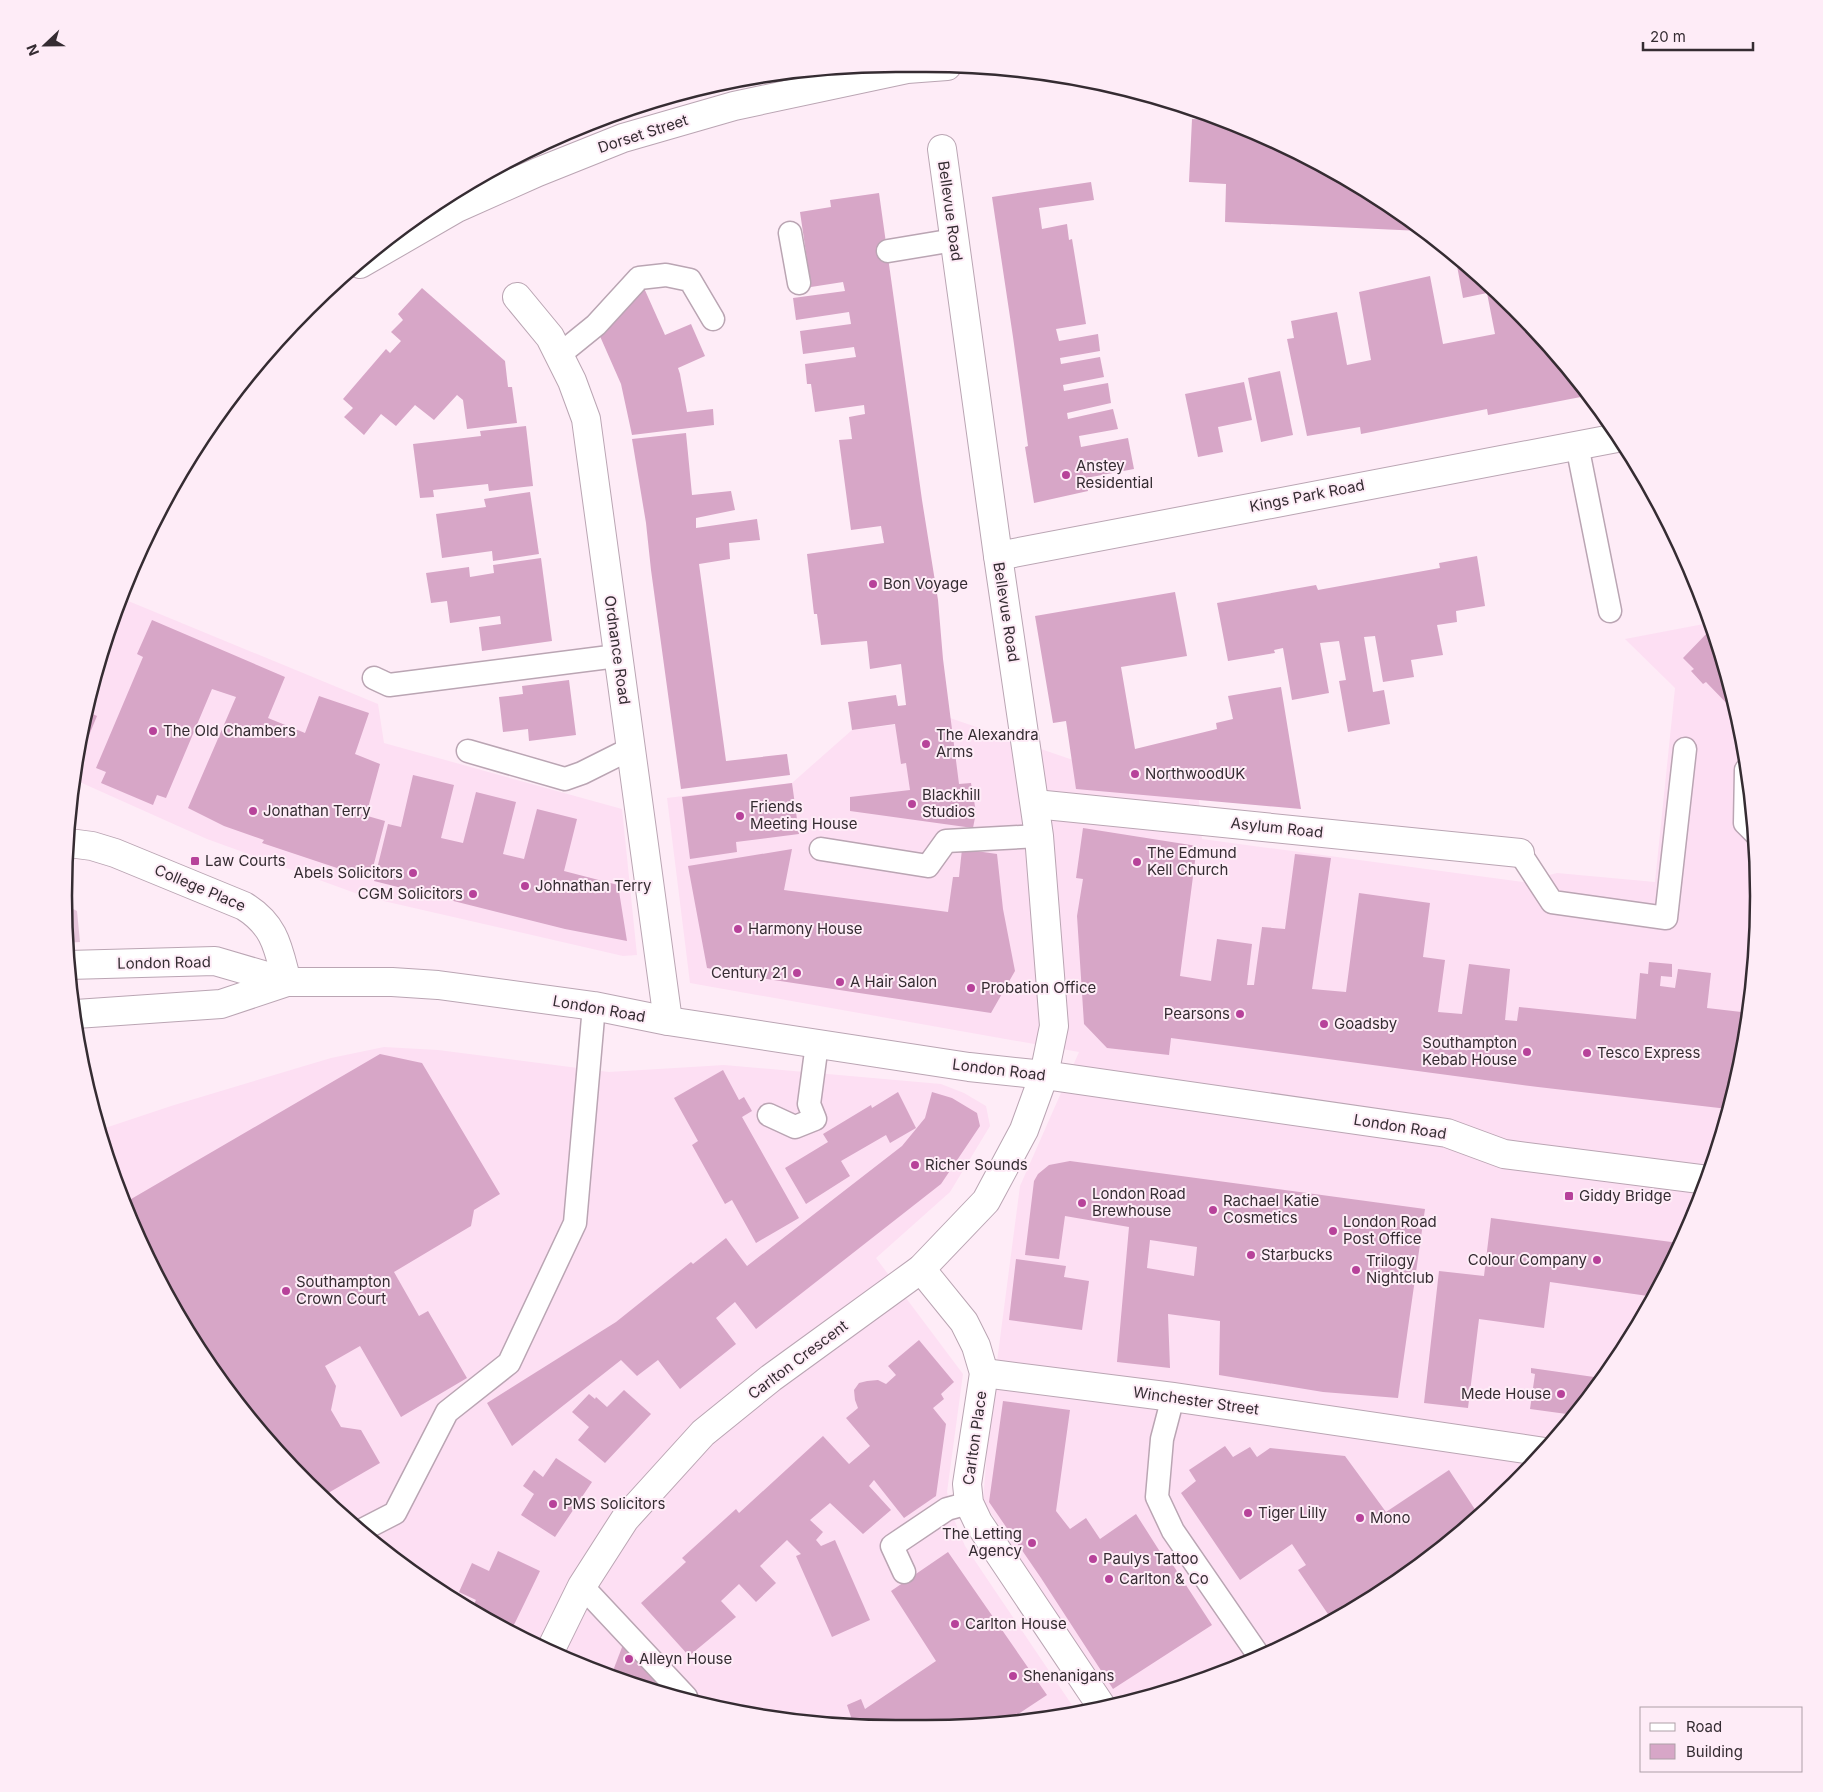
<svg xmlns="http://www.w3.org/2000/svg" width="1823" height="1792" font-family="Inter,sans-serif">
<rect width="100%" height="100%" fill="#feecf7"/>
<!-- built -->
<g fill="#fddff3">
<path d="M 121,598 L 378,704 L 384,743 L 622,809 L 637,955 L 623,956 L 366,897 L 207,839 L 73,779 L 108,628 Z"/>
<path d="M 1709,623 L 1731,681 L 1757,842 L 1752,1005 L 1715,1164 L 1648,1312 L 1553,1445 L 1433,1556 L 1295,1643 L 1142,1700 L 1115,1704 L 983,1501 L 990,1415 L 1020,1186 L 1079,1052 L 690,983 L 667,798 L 792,783 L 852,730 L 950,718 L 1073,760 L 1199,800 L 1202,839 L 1523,882 L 1557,873 L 1655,882 L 1675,688 L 1625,639 Z"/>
<path d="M 384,1047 L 438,1050 L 609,1072 L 724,1065 L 941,1084 L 964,1093 L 986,1106 L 990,1126 L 950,1192 L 876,1258 L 963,1374 L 947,1492 L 954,1519 L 965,1546 L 1076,1711 L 981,1726 L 788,1721 L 629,1684 L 480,1617 L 347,1522 L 236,1403 L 149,1264 L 99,1130 L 171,1106 L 331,1058 Z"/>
</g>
<!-- green -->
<path fill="#e6c5db" d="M 67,906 L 77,911 L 80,942 L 66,943 Z"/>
<!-- building -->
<g fill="#d7a6c7" fill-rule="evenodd">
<path d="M 1192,119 L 1222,120 L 1343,175 L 1421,231 L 1225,222 L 1226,184 L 1189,182 Z"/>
<path d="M 1091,182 L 1094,200 L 1039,208 L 1042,229 L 1067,224 L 1069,240 L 1072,239 L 1086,324 L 1056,329 L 1059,341 L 1098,334 L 1100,351 L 1060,358 L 1061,364 L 1100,357 L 1104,377 L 1063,385 L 1064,391 L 1108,383 L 1111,403 L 1067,413 L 1068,419 L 1113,409 L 1118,429 L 1079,436 L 1081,447 L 1128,438 L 1134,469 L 1086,478 L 1088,491 L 1034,503 L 1025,447 L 1028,446 L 1013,337 L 992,197 Z"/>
<path d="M 879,193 L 922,500 L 938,600 L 943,659 L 959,784 L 971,783 L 976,812 L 973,828 L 850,811 L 850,797 L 910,790 L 906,763 L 901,764 L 895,724 L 852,730 L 848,702 L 896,695 L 898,706 L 906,705 L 901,664 L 870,669 L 867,641 L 821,645 L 817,614 L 814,614 L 807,554 L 884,543 L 881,526 L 851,530 L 839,440 L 852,439 L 849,417 L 865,414 L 864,405 L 815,412 L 811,384 L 807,384 L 805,364 L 856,357 L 854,347 L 803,354 L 800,331 L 851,324 L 849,312 L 796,320 L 793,298 L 845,291 L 843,282 L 811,287 L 800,212 L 831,207 L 830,200 Z"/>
<path d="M 1455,255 L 1476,270 L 1545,344 L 1546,348 L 1548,348 L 1591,395 L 1488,415 L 1487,409 L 1361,434 L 1360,427 L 1307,436 L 1287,339 L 1294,338 L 1291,321 L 1337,312 L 1347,365 L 1371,360 L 1359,292 L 1430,276 L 1443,344 L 1495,334 L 1487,293 L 1463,298 Z"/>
<path d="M 422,288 L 505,361 L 508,387 L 512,387 L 517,423 L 467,429 L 463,400 L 457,395 L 434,420 L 415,405 L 396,426 L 381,414 L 364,435 L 344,417 L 353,408 L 343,399 L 386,349 L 390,353 L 401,341 L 391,332 L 403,320 L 398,314 Z"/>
<path d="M 644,288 L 665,335 L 691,324 L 705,356 L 678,368 L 680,374 L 687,412 L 713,409 L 714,425 L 632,435 L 621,384 L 599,334 Z"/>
<path d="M 1280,371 L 1293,435 L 1261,442 L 1248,378 Z"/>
<path d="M 1244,382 L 1252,420 L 1218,427 L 1223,452 L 1198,457 L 1185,394 Z"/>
<path d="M 526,426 L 533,486 L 489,491 L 488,484 L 433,490 L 434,497 L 420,498 L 413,444 L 481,436 L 480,431 Z"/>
<path d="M 686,433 L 692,495 L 731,491 L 735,510 L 696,518 L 696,528 L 757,519 L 760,540 L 729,543 L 730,559 L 699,564 L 726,761 L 787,754 L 790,775 L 681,789 L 651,570 L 646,523 L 632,439 Z"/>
<path d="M 530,492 L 539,554 L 493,561 L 492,551 L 442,558 L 436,514 L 486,507 L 484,499 Z"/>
<path d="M 1477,556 L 1485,606 L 1456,611 L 1457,622 L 1437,625 L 1443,655 L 1411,660 L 1414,677 L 1383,682 L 1375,636 L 1364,637 L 1373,692 L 1384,690 L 1390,724 L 1348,732 L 1339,681 L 1346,680 L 1339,641 L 1320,643 L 1329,693 L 1292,700 L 1283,648 L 1274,650 L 1275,653 L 1228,661 L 1217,603 L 1316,585 L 1318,590 L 1440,568 L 1439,563 Z"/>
<path d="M 541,558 L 552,641 L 482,651 L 479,627 L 501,624 L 500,616 L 450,623 L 447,601 L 431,603 L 426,573 L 469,567 L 470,577 L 494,573 L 493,565 Z"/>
<path d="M 1175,592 L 1187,656 L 1121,667 L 1135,749 L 1217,729 L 1216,723 L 1233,719 L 1228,696 L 1281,687 L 1301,809 L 1076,789 L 1066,721 L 1053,723 L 1035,616 Z"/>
<path d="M 152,620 L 285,677 L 268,718 L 305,733 L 319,696 L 369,713 L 355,754 L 380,764 L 368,808 L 360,804 L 357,813 L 385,821 L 370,879 L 262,843 L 264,840 L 224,826 L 188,808 L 236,697 L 212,689 L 166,798 L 157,795 L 153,805 L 101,783 L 106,772 L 96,768 L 143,657 L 137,654 Z"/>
<path d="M 109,626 L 115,629 L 101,664 L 100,663 Z"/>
<path d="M 1711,629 L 1731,681 L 1736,713 L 1706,682 L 1703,684 L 1691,671 L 1694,669 L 1683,658 Z"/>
<path d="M 569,680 L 576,735 L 529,741 L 528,729 L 503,732 L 499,697 L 523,694 L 522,686 Z"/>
<path d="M 88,712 L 97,716 L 77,764 L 76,764 Z"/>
<path d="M 413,775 L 454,785 L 441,838 L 463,843 L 476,792 L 516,802 L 503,854 L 524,859 L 537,809 L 577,819 L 564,871 L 618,885 L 627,941 L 565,929 L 374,881 L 388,824 L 401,827 Z"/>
<path d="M 792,783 L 799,834 L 736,842 L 737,852 L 690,859 L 682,797 Z"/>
<path d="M 1083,828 L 1197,846 L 1180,976 L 1211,981 L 1217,939 L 1252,944 L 1247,985 L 1254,985 L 1262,927 L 1285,929 L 1295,854 L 1331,858 L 1312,989 L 1346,992 L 1359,893 L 1430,903 L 1423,957 L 1445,960 L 1438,1012 L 1462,1014 L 1469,964 L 1510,969 L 1505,1020 L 1517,1021 L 1519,1007 L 1636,1019 L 1640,973 L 1648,974 L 1649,962 L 1672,964 L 1672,977 L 1661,976 L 1660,986 L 1675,988 L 1678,969 L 1711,973 L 1707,1008 L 1750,1013 L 1728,1109 L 1538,1087 L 1171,1038 L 1169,1055 L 1107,1048 L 1084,1024 L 1077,916 L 1083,879 L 1076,878 Z"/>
<path d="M 792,849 L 784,890 L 948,912 L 953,877 L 959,877 L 962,849 L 997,854 L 1003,909 L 1015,971 L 991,1013 L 767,979 L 707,968 L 688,866 Z"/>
<path d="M 380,1054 L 422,1063 L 500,1194 L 474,1210 L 471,1226 L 394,1272 L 419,1316 L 428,1311 L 467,1378 L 401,1417 L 360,1346 L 325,1366 L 336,1386 L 331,1410 L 341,1427 L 361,1430 L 380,1463 L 323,1496 L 236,1403 L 149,1264 L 126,1202 Z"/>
<path d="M 723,1070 L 739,1100 L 744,1097 L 752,1111 L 742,1117 L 799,1218 L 756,1243 L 732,1200 L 725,1204 L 692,1145 L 698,1141 L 674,1098 Z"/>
<path d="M 898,1092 L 916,1128 L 890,1143 L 886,1135 L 841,1161 L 850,1176 L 806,1204 L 785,1168 L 828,1142 L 823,1134 L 871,1105 L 872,1108 Z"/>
<path d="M 932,1092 L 952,1098 L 977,1113 L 980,1126 L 941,1184 L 756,1329 L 735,1302 L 716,1318 L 736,1344 L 680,1389 L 658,1360 L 637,1376 L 621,1360 L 512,1446 L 487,1403 L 616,1322 L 691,1262 L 693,1264 L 726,1238 L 747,1266 L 902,1146 L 925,1118 Z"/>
<path d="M 1070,1161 L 1425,1209 L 1398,1398 L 1323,1392 L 1219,1375 L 1220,1321 L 1168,1314 L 1170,1368 L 1117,1362 L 1129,1227 L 1065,1216 L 1059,1259 L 1025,1255 L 1034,1181 L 1038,1174 L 1049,1165 ZM 1150,1240 L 1197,1247 L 1194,1276 L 1147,1268 Z"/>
<path d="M 1491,1218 L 1679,1243 L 1655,1297 L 1550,1282 L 1544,1328 L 1479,1319 L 1468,1408 L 1424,1403 L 1439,1271 L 1484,1276 Z"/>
<path d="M 1016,1259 L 1066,1266 L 1064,1277 L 1089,1281 L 1082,1330 L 1009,1320 Z"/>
<path d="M 919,1340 L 954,1382 L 941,1394 L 944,1399 L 933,1408 L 946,1424 L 936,1496 L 904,1518 L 874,1480 L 869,1486 L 891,1510 L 863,1534 L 830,1503 L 810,1520 L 823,1532 L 816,1540 L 821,1546 L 835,1540 L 870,1620 L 832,1637 L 796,1556 L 801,1554 L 787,1540 L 760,1566 L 776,1583 L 756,1602 L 739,1584 L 721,1601 L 736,1617 L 689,1656 L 641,1603 L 686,1562 L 682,1558 L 736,1509 L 739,1513 L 823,1436 L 849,1464 L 870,1446 L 846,1418 L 858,1408 L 855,1400 L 854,1390 L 859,1383 L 867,1381 L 878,1380 L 886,1384 L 896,1375 L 888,1366 Z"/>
<path d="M 1531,1368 L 1601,1378 L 1574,1415 L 1530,1409 L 1535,1374 L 1531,1373 Z"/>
<path d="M 624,1390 L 651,1414 L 605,1463 L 578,1440 L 589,1427 L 572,1412 L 589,1394 L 595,1399 L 596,1397 L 607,1407 Z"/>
<path d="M 1003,1401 L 1070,1410 L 1056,1511 L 1070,1529 L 1086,1518 L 1100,1539 L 1136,1514 L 1164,1558 L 1167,1556 L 1212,1625 L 1113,1689 L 1041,1578 L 989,1502 Z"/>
<path d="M 1225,1446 L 1233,1457 L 1250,1447 L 1257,1457 L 1270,1448 L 1345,1456 L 1386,1512 L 1449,1470 L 1478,1514 L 1433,1556 L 1332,1620 L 1298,1570 L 1306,1565 L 1292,1544 L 1240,1580 L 1181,1493 L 1196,1481 L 1189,1470 Z"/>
<path d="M 556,1458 L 592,1482 L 555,1537 L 521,1515 L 534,1494 L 523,1486 L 534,1470 L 543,1477 Z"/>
<path d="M 498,1551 L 540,1571 L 511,1631 L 480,1617 L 471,1610 L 476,1600 L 459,1592 L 472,1563 L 489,1571 Z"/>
<path d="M 948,1552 L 1047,1695 L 1006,1722 L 981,1726 L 849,1723 L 851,1717 L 847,1705 L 861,1699 L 865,1709 L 936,1661 L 891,1591 Z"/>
<path d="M 624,1642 L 670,1694 L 629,1684 L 611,1676 Z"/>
<path d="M 1176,1680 L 1180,1686 L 1152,1696 L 1152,1695 Z"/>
</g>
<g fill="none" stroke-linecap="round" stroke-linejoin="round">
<defs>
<g id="lane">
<path d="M 790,233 L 799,283"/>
<path d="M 888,251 L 954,240"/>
<path d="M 559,355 L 596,325 L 639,278 L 666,275 L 690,280 L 713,319"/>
<path d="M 1577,445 L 1610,611"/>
<path d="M 374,678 L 389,685 L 617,656"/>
<path d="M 468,751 L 565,779 L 582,773 L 630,749"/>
<path d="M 1746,770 L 1745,823 L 1756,834"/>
<path d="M 821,849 L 928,866 L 946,841 L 1039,836"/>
<path d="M 1520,853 L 1552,902 L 1666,918 L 1685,749"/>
<path d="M 769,1115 L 795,1127 L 815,1119 L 809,1104 L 817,1044"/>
<path d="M 1173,1397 L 1162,1439 L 1157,1497 L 1173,1531 L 1259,1656"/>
<path d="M 360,1531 L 395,1513 L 447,1412 L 509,1363 L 575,1223 L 594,1006"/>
<path d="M 904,1572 L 892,1546 L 947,1509 L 969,1503"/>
<path d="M 582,1586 L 686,1697"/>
</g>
<g id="street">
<path d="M 517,297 L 550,337 L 572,381 L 586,419 L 668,1021"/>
<path d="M 998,556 L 1617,438"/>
<path d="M 1035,804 L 1520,853"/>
<path d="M 69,843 L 92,846 L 115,853 L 244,906 C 276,926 278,948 287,982"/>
<path d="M 921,1269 L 964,1322 L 976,1346 L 984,1373 L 967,1484 L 969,1503 L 978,1522 L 1102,1707"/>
<path d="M 984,1373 L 1173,1397 L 1545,1452"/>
<path d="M 551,1649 L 582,1586 L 625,1519 L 703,1433 L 771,1378 L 921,1269 L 986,1201 L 1024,1130 L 1044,1075 L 1054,1026 L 1039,836 L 998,556 L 942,149"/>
</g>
<g id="secondary">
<path d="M 68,965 L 215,961 L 287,982 L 392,982 L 438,985 L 594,1006 L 668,1021 L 969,1067 L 1044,1075 L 1447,1133 L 1504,1154 L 1708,1180"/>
<path d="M 76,1014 L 221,1004 L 287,982"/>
</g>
<path id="primary" d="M 360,264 L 457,208 L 538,172 L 623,138 L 734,106 L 907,69 L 947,66"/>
</defs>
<!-- lane casing -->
<use href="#lane" stroke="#baa5b3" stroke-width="25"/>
<!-- street casing -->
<use href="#street" stroke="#baa5b3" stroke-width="30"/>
<!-- secondary casing -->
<use href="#secondary" stroke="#baa5b3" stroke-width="30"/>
<!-- primary casing -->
<use href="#primary" stroke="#baa5b3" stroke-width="30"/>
<!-- lane -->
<use href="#lane" stroke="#fff" stroke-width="22"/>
<!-- street -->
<use href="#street" stroke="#fff" stroke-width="28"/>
<!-- secondary -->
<use href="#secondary" stroke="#fff" stroke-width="28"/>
<!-- primary -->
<use href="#primary" stroke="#fff" stroke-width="28"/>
</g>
<!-- markers -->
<g fill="#b7429a" stroke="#feecf7" stroke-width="2">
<circle cx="1066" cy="475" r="5"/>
<circle cx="873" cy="584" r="5"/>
<circle cx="153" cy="731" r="5"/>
<circle cx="926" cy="744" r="5"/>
<circle cx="1135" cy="774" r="5"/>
<circle cx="912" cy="804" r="5"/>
<circle cx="253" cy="811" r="5"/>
<circle cx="740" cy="816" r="5"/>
<rect x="190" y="856" width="10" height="10" rx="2.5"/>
<circle cx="1137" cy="862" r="5"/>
<circle cx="413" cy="873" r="5"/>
<circle cx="525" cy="886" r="5"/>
<circle cx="473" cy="894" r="5"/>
<circle cx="738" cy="929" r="5"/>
<circle cx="797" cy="973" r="5"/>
<circle cx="840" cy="982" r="5"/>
<circle cx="971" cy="988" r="5"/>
<circle cx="1240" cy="1014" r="5"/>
<circle cx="1324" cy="1024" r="5"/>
<circle cx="1527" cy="1052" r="5"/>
<circle cx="1587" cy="1053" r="5"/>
<circle cx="915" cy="1165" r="5"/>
<rect x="1564" y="1191" width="10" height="10" rx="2.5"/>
<circle cx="1082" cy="1203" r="5"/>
<circle cx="1213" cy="1210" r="5"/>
<circle cx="1333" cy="1231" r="5"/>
<circle cx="1251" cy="1255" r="5"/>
<circle cx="1597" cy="1260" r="5"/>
<circle cx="1356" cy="1270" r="5"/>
<circle cx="286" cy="1291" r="5"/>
<circle cx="1561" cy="1394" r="5"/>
<circle cx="553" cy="1504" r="5"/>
<circle cx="1248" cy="1513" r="5"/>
<circle cx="1360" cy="1518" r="5"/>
<circle cx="1032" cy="1543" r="5"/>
<circle cx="1093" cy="1559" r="5"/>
<circle cx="1109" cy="1579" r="5"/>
<circle cx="955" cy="1624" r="5"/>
<circle cx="629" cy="1659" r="5"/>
<circle cx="1013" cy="1676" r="5"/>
</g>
<g text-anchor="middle" stroke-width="4" stroke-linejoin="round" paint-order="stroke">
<!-- street labels -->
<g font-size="15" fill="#352c32" stroke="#feecf7">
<text transform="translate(643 134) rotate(-18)" y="5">Dorset Street</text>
<text transform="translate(950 211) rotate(82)" y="5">Bellevue Road</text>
<text transform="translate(1307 496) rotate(-11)" y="5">Kings Park Road</text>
<text transform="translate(1006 612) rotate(81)" y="5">Bellevue Road</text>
<text transform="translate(617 650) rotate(82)" y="5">Ordnance Road</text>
<text transform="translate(1277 828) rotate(6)" y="5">Asylum Road</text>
<text transform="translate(200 888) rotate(23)" y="5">College Place</text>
<text transform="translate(164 963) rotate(-1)" y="5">London Road</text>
<text transform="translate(599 1009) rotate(10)" y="5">London Road</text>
<text transform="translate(999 1070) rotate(7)" y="5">London Road</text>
<text transform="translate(1400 1127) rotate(9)" y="5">London Road</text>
<text transform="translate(798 1360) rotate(-37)" y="5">Carlton Crescent</text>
<text transform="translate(1196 1401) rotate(8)" y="5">Winchester Street</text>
<text transform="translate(975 1438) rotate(-82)" y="5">Carlton Place</text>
</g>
<!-- poi labels -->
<g font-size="15" fill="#352c32" stroke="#feecf7" text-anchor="start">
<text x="1076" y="471">Anstey<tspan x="1076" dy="17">Residential</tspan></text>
<text x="883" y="589">Bon Voyage</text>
<text x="163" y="736">The Old Chambers</text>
<text x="936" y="740">The Alexandra<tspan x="936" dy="17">Arms</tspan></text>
<text x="1145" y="779">NorthwoodUK</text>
<text x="922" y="800">Blackhill<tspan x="922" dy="17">Studios</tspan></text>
<text x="750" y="812">Friends<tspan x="750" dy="17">Meeting House</tspan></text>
<text x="263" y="816">Jonathan Terry</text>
<text x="1147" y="858">The Edmund<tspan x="1147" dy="17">Kell Church</tspan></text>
<text x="205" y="866">Law Courts</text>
<text x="403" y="878" text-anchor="end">Abels Solicitors</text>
<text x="535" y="891">Johnathan Terry</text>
<text x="463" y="899" text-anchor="end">CGM Solicitors</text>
<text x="748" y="934">Harmony House</text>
<text x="787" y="978" text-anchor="end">Century 21</text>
<text x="850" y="987">A Hair Salon</text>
<text x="981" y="993">Probation Office</text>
<text x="1230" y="1019" text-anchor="end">Pearsons</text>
<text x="1334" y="1029">Goadsby</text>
<text x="1517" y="1048" text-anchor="end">Southampton<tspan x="1517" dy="17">Kebab House</tspan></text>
<text x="1597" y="1058">Tesco Express</text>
<text x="925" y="1170">Richer Sounds</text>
<text x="1092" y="1199">London Road<tspan x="1092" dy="17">Brewhouse</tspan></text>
<text x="1579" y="1201">Giddy Bridge</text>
<text x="1223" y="1206">Rachael Katie<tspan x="1223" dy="17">Cosmetics</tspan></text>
<text x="1343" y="1227">London Road<tspan x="1343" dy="17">Post Office</tspan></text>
<text x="1261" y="1260">Starbucks</text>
<text x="1587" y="1265" text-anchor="end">Colour Company</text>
<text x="1366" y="1266">Trilogy<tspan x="1366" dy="17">Nightclub</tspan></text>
<text x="296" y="1287">Southampton<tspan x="296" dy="17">Crown Court</tspan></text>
<text x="1551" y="1399" text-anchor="end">Mede House</text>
<text x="563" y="1509">PMS Solicitors</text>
<text x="1258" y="1518">Tiger Lilly</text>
<text x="1370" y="1523">Mono</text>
<text x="1022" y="1539" text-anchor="end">The Letting<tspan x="1022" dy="17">Agency</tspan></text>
<text x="1103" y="1564">Paulys Tattoo</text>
<text x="1119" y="1584">Carlton &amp; Co</text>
<text x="965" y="1629">Carlton House</text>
<text x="639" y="1664">Alleyn House</text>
<text x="1023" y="1681">Shenanigans</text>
</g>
</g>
<!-- crop -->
<path d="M0 0H1823V1792H0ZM896 72H926A824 824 0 0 1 1750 896V896A824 824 0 0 1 926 1720H896A824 824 0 0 1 72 896V896A824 824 0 0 1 896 72Z" fill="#feecf7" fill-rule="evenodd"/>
<path fill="none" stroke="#352c32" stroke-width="2.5" d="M896 72H926A824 824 0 0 1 1750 896V896A824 824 0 0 1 926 1720H896A824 824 0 0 1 72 896V896A824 824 0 0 1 896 72Z"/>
<!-- legend -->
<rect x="1640" y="1707" width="162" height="65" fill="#feecf7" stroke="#ae9fa8"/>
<rect x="1650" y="1723" width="25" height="8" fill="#ffffff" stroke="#ae9fa8"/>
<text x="1686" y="1732" font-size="15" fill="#352c32">Road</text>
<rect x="1650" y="1744" width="25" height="15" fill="#d7a6c7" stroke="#ae9fa8"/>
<text x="1686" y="1757" font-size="15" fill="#352c32">Building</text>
<!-- north arrow -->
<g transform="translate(45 45) rotate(248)" stroke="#feecf7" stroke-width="4" paint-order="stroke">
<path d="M0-4L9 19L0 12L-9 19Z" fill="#352c32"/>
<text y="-8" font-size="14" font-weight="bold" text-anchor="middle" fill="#352c32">N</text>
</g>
<!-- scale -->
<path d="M1643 42v8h110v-8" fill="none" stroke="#352c32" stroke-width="2.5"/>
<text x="1650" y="42" font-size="15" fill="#352c32" stroke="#feecf7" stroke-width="4" paint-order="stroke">20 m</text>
</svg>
